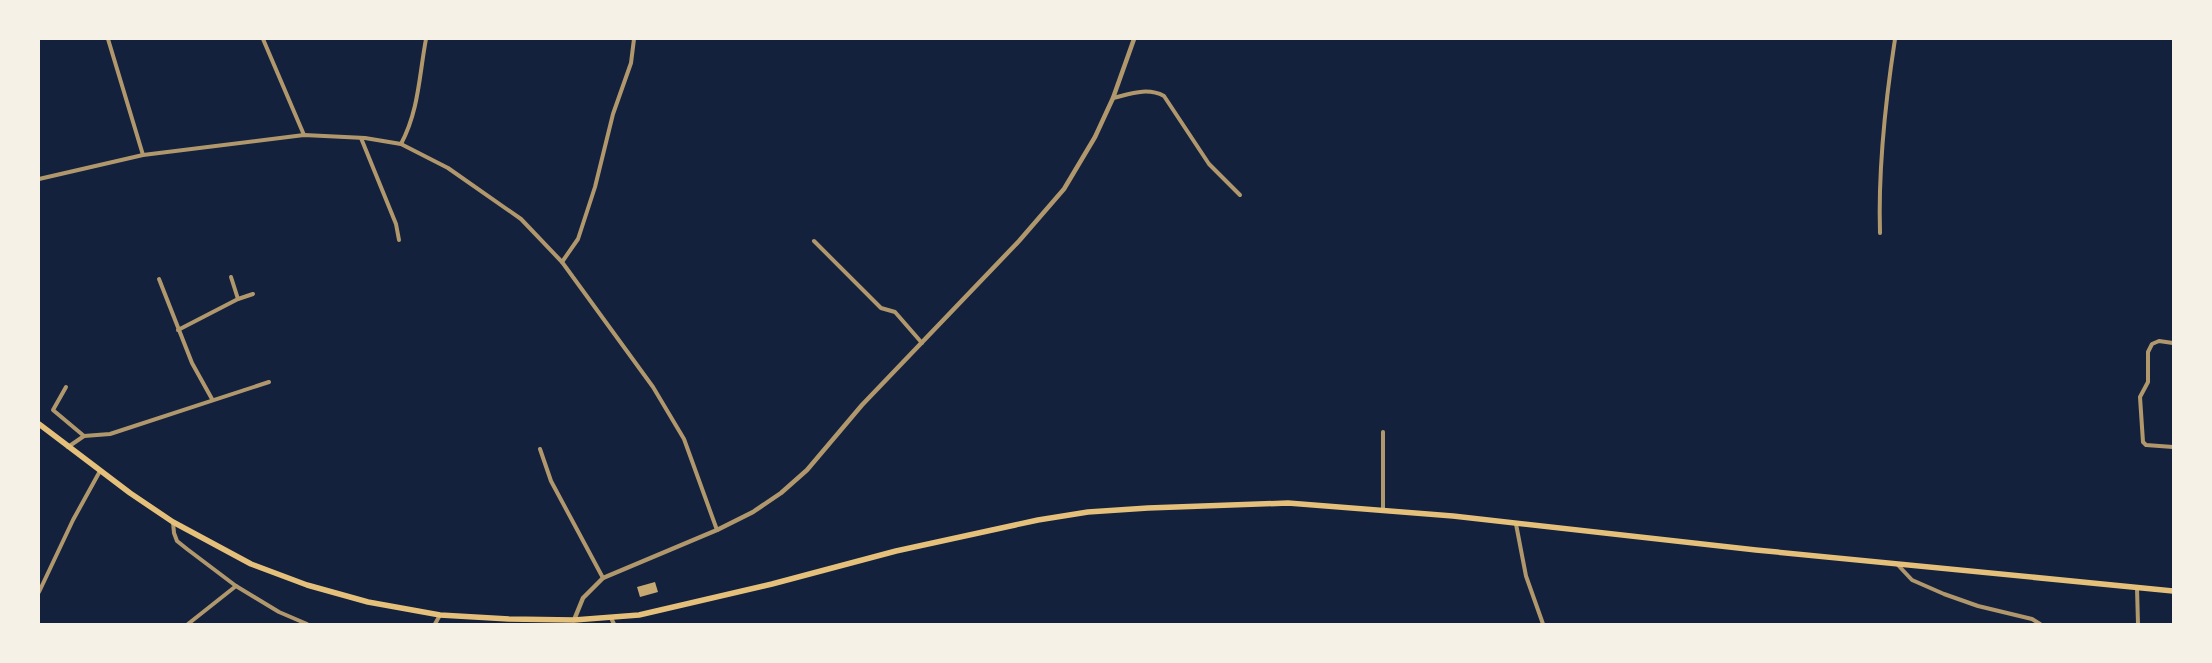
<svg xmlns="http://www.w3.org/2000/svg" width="2212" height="663" font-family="'Varela Round',sans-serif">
<rect width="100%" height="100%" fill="#14213d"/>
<!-- building -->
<path fill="#c6a872" d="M 655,582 L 658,592 L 640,597 L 637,587 Z"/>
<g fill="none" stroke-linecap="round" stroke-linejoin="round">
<!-- minor -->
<g stroke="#b1986c" stroke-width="4">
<path d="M 108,39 L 143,155"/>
<path d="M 263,39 L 304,135"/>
<path d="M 1113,98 C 1130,94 1147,87 1164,96 L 1209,164 L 1240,195"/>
<path d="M 361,138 L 396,224 L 399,240"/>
<path d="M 401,144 C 419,110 419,76 426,39"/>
<path d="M 39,179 L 143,155 L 304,135 L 365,138 L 401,144 L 448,168 L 521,219 L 562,262 L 653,387 L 684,439 L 717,530"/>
<path d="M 1880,233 C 1878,168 1885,104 1895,39"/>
<path d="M 814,241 L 881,308 L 895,312 L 922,343"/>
<path d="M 562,262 L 578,239 L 595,187 L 613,114 L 631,63 L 634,39"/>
<path d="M 231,277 L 238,299"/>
<path d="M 159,279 L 192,363 L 212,399"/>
<path d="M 178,330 L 238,299 L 253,294"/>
<path d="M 2173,343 L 2159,341 L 2152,344 L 2148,352 L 2148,382 L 2140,397 L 2143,442 L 2146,445 L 2173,447"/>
<path d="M 66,387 L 53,410 L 84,436"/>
<path d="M 68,447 L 84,436 L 110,434 L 269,382"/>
<path d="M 540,449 L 551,481 L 603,578"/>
<path d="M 1383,510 L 1383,432"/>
<path d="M 173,522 L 174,533 L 177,541 L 187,549 L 236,586 L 279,612 L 307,624"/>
<path d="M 1516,524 L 1526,576 L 1543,624"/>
<path d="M 1897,564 L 1912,580 L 1944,594 L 1978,606 L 2032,619 L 2040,624"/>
<path d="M 2137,588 L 2138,624"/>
<path d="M 39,592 L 73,520 L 100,471"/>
<path d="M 611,618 L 614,624"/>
<path d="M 188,624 L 236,586"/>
<path d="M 435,624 L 440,615"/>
</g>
<!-- tertiary -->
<path stroke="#b1986c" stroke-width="4.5" d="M 574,620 L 583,598 L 603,578 L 717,530 L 753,512 L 781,493 L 807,470 L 862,405 L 1019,241 L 1064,189 L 1095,137 L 1113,98 L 1134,39"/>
<!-- trunk -->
<path stroke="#e5c07b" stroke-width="5.5" d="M 39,424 L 130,493 L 173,522 L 251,564 L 307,585 L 368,602 L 440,615 L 509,619 L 574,620 L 639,615 L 772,584 L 896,551 L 1038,520 L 1088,512 L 1148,508 L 1288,503 L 1453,516 L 1756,550 L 2173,591"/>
</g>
<!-- border -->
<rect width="2212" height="663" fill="none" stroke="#f6f1e7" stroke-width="80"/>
</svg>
